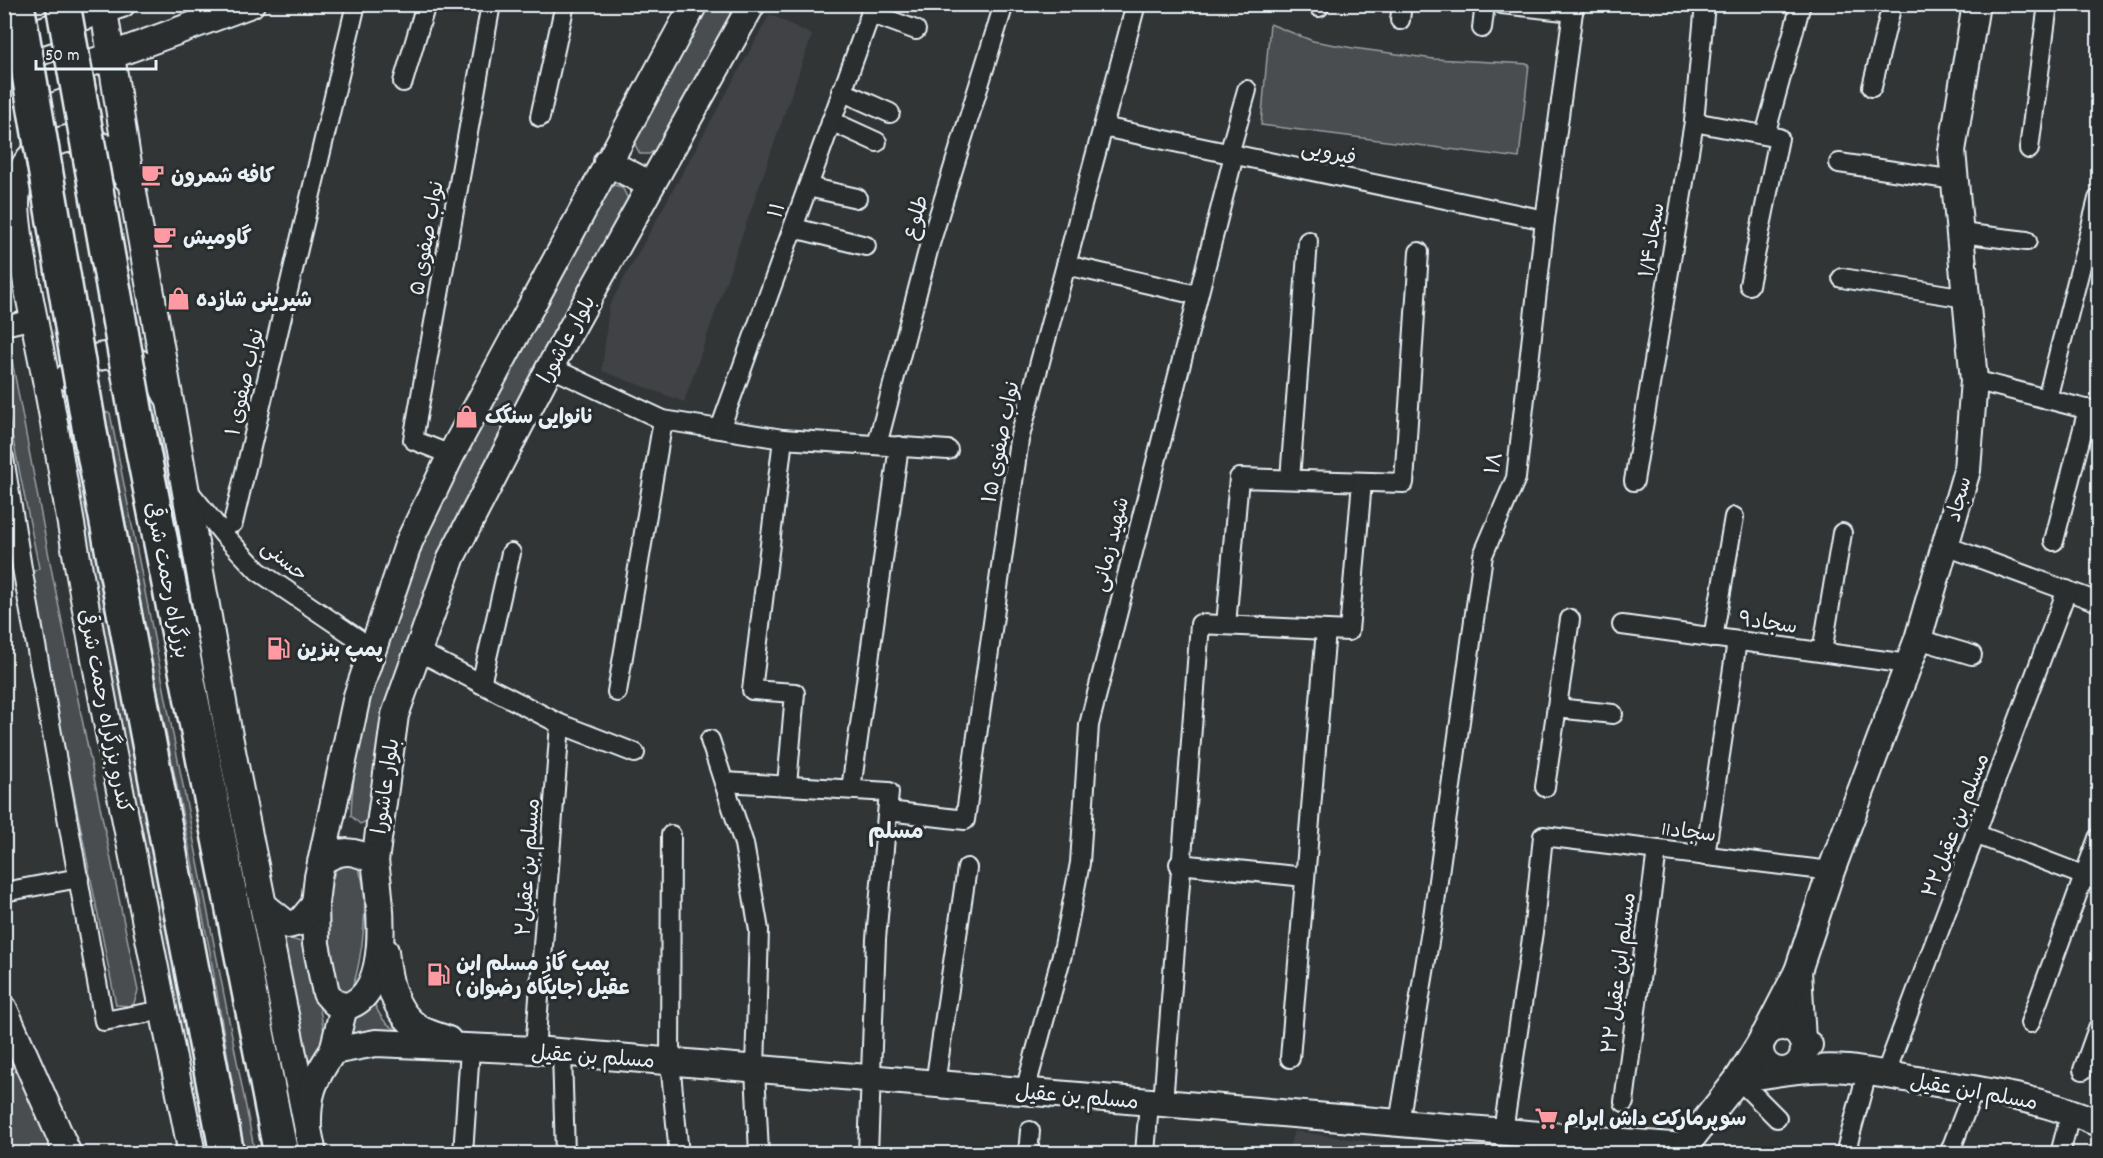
<svg xmlns="http://www.w3.org/2000/svg" width="2103" height="1158" font-family="Dekko,'Playpen Sans Arabic',sans-serif">
<rect width="100%" height="100%" fill="#323536"/>
<filter id="ink" filterUnits="userSpaceOnUse"><feTurbulence type="fractalNoise" baseFrequency=".0167" numOctaves="2"/><feDisplacementMap in="SourceGraphic" scale="12" xChannelSelector="R" yChannelSelector="G"/><feConvolveMatrix kernelMatrix="1 2 1 2 8 2 1 2 1" color-interpolation-filters="sRGB"/></filter>
<g filter="url(#ink)">
<!-- built -->
<g fill="#3f4244">
<path d="M 770,14 L 812,35 L 684,402 L 602,371 L 609,306 Z"/>
<path d="M 1294,1131 L 1443,1152 L 1287,1153 Z"/>
</g>
<!-- green -->
<g fill="#494d4f" stroke="#989fa4" stroke-width="1.5">
<path d="M 704,5 L 740,5 L 655,150 L 649,154 L 640,154 L 632,139 Z"/>
<path d="M 1270,24 L 1313,41 L 1353,48 L 1434,59 L 1529,64 L 1519,158 L 1261,125 Z"/>
<path d="M 614,185 L 622,187 L 629,201 L 537,364 L 444,545 L 391,686 L 380,744 L 370,820 L 360,824 L 351,816 C 354,711 400,590 443,494 L 606,188 Z"/>
<path d="M 8,339 L 54,583 L 138,991 L 133,1006 L 116,1005 L 55,699 L 33,572 L 39,568 L 5,400 L 5,340 Z"/>
<path d="M 142,382 L 152,396 L 299,1153 L 291,1153 Z"/>
<path d="M 66,410 L 108,612 L 209,1153 L 202,1153 L 61,420 Z"/>
<path d="M 102,412 L 110,413 L 255,1153 L 244,1153 L 210,952 Z"/>
<path d="M 340,862 L 355,863 C 373,886 362,965 351,991 L 345,994 L 338,992 C 328,955 319,897 340,862 Z"/>
<path d="M 282,936 L 307,944 L 326,1041 L 307,1070 Z"/>
<path d="M 371,995 C 381,1023 387,1027 414,1037 L 357,1037 L 349,1032 L 348,1023 Z"/>
<path d="M 4,1026 L 54,1153 L 7,1153 L 5,1147 Z"/>
</g>
<g fill="none" stroke-linecap="round" stroke-linejoin="round">
<defs>
<g id="street">
<path d="M 1502,4 L 1573,12"/>
<path d="M 1319,7 L 1320,4"/>
<path d="M 870,13 L 916,30"/>
<path d="M 1400,20 L 1402,4"/>
<path d="M 1482,28 L 1485,4"/>
<path d="M 403,82 L 426,4"/>
<path d="M 1872,87 L 1892,4"/>
<path d="M 841,91 L 890,113"/>
<path d="M 540,117 L 565,4"/>
<path d="M 831,121 L 877,142"/>
<path d="M 1694,122 L 1779,138 L 1749,285"/>
<path d="M 1103,127 L 1545,220"/>
<path d="M 1765,135 L 1801,4"/>
<path d="M 2029,149 L 2048,4"/>
<path d="M 1229,154 L 1247,90"/>
<path d="M 1839,163 L 1955,180"/>
<path d="M 808,187 L 857,198"/>
<path d="M 794,228 L 866,246"/>
<path d="M 1960,233 L 2027,241"/>
<path d="M 1066,265 L 1197,295"/>
<path d="M 1842,278 L 1966,298"/>
<path d="M 4,326 L 34,319"/>
<path d="M 550,367 L 663,420 L 783,439 L 948,450"/>
<path d="M 1974,380 L 2097,412"/>
<path d="M 2047,399 L 2098,199"/>
<path d="M 720,429 L 874,4"/>
<path d="M 783,439 L 752,690 L 795,693 L 787,785"/>
<path d="M 877,445 L 929,247 L 1004,4"/>
<path d="M 451,455 L 413,440 L 491,4"/>
<path d="M 4,458 L 22,568 L 104,1021 L 163,1010"/>
<path d="M 1290,479 L 1308,241"/>
<path d="M 1634,481 L 1694,122 L 1705,4"/>
<path d="M 187,489 L 224,535 L 258,571 L 373,649"/>
<path d="M 233,523 L 356,4"/>
<path d="M 2054,541 L 2088,409"/>
<path d="M 1946,546 L 2098,602"/>
<path d="M 1226,625 L 1239,478 L 1404,483 L 1419,252"/>
<path d="M 1622,625 L 1908,664"/>
<path d="M 1713,638 L 1734,517"/>
<path d="M 1918,639 L 1972,655"/>
<path d="M 418,651 L 560,724 L 635,753"/>
<path d="M 1822,652 L 1842,533"/>
<path d="M 481,684 L 511,553"/>
<path d="M 617,692 L 663,420"/>
<path d="M 1557,708 L 1613,714"/>
<path d="M 710,740 L 744,844 L 759,930 L 755,1069 L 759,1154"/>
<path d="M 724,782 L 889,792 L 876,939 L 868,1154"/>
<path d="M 1545,787 L 1570,619"/>
<path d="M 851,789 L 899,446"/>
<path d="M 888,811 L 965,820 L 1019,440 L 1136,4"/>
<path d="M 1975,834 L 2098,881"/>
<path d="M 671,835 L 670,1062 L 679,1154"/>
<path d="M 1705,856 L 1737,641"/>
<path d="M 1179,864 L 1305,877"/>
<path d="M 4,892 L 79,878"/>
<path d="M 2030,1023 L 2098,838"/>
<path d="M 535,1050 L 560,724"/>
<path d="M 562,1053 L 565,1154"/>
<path d="M 1290,1058 L 1326,630"/>
<path d="M 2083,1070 L 2098,1028"/>
<path d="M 1885,1075 L 2067,590"/>
<path d="M 1738,1079 L 1777,1118"/>
<path d="M 935,1084 L 967,868"/>
<path d="M 1025,1091 L 1063,951 L 1080,863 L 1089,725 L 1234,155"/>
<path d="M 1624,1102 L 1657,850"/>
<path d="M 1163,1103 L 1200,624 L 1349,631 L 1362,482"/>
<path d="M 1399,1123 L 1432,924 L 1483,555 L 1516,478 L 1545,220 L 1574,4"/>
<path d="M 1503,1131 L 1534,925 L 1543,836 L 1831,871"/>
<path d="M 463,1154 L 470,1049"/>
<path d="M 1028,1154 L 1030,1131"/>
<path d="M 1145,1154 L 1149,1102"/>
<path d="M 1845,1154 L 1867,1073"/>
<path d="M 1949,1154 L 1974,1089"/>
<path d="M 2060,1154 L 2071,1111"/>
</g>
<g id="secondary">
<path d="M 103,4 L 126,152 L 229,736 L 313,1154"/>
<path d="M 4,43 L 122,4"/>
<path d="M 4,95 L 251,4"/>
<path d="M 607,162 L 651,185"/>
<path d="M 127,178 C 110,140 77,127 39,150 C 21,162 16,184 16,205 C 17,232 23,258 27,284 C 37,337 49,389 57,441 C 96,680 145,917 192,1154"/>
<path d="M 68,377 C 97,341 149,353 166,394"/>
<path d="M 375,861 L 395,715 L 452,556 L 550,367 L 752,4"/>
<path d="M 321,862 C 341,848 354,850 375,861 C 380,898 394,996 344,1007 L 334,1002 L 326,993 L 316,944 L 315,904 L 318,877 L 357,696 L 409,542 L 451,455 L 694,4"/>
<path d="M 263,905 L 288,925 L 300,922 L 315,904"/>
<path d="M 385,951 C 388,979 392,1009 417,1027 C 425,1033 438,1036 448,1040"/>
<path d="M 1798,971 L 1802,1040 L 1809,1045"/>
<path d="M 4,1009 L 68,1154"/>
<circle cx="1782" cy="1049" r="22"/>
<path d="M 333,1051 L 344,1007"/>
<path d="M 1738,1079 C 1774,1073 1811,1066 1848,1069 C 1875,1072 1902,1078 1929,1082 C 1987,1091 2045,1099 2098,1123"/>
<path d="M 308,1131 C 307,1094 312,1082 333,1051 L 376,1043 L 535,1050 L 1683,1147"/>
<path d="M 1679,1154 L 1738,1079 L 1764,1037 L 1798,971 L 1831,871 L 1918,639 L 1967,470 L 1974,380 L 1952,151 L 1976,4"/>
</g>
<g id="highway">
<path d="M 138,426 L 281,1154"/>
<path d="M 91,438 L 227,1154"/>
</g>
</defs>
<!-- street casing -->
<use href="#street" stroke="#e8f1f8" stroke-width="22"/>
<!-- secondary casing -->
<use href="#secondary" stroke="#e8f1f8" stroke-width="30"/>
<!-- highway casing -->
<use href="#highway" stroke="#e8f1f8" stroke-width="38"/>
<!-- street -->
<use href="#street" stroke="#2a2d2e" stroke-width="18"/>
<!-- secondary -->
<use href="#secondary" stroke="#2a2d2e" stroke-width="26"/>
<!-- highway -->
<use href="#highway" stroke="#2a2d2e" stroke-width="33"/>
<defs>
<g id="highway-bridge">
<path d="M 17,4 L 91,438"/>
<path d="M 63,4 L 138,426"/>
</g>
</defs>
<!-- highway-bridge casing -->
<use href="#highway-bridge" stroke="#e8f1f8" stroke-width="38" stroke-linecap="butt"/>
<!-- highway-bridge -->
<use href="#highway-bridge" stroke="#2a2d2e" stroke-width="33"/>
</g>
</g>
<!-- icons -->
<defs>
<symbol id="cafe-bare" viewBox="-9 -9 18 18"><path d="M-5.5-4.5H6V0H3Q3 3.5 0 3.5H-2.5Q-5.5 3.5-5.5 0ZM3-3.2v2h1.7v-2ZM-6 4.5H4V6H-6Z" fill="#ff9aa2" stroke="#2a2d2e" stroke-width="2.5" paint-order="stroke"/></symbol>
<symbol id="shop-bare" viewBox="-9 -9 18 18"><path d="M-5-2.5h2.3a2.7 3.5 0 0 1 5.4 0H5L5.5 6h-11ZM-1.5-2.5h3a1.5 2.3 0 0 0-3 0Z" fill="#ff9aa2" stroke="#2a2d2e" stroke-width="2.5" paint-order="stroke"/></symbol>
<symbol id="fuel-bare" viewBox="-9 -9 18 18"><path d="M-5.5-6h7V0h2V4h1.3V-2.5L3-4.5l.8-.8L6-3V5H2.5V1h-1V6h-7ZM-4.2-4.7v3.2H.2V-4.7Z" fill="#ff9aa2" stroke="#2a2d2e" stroke-width="2.5" paint-order="stroke"/></symbol>
<symbol id="supermarket-bare" viewBox="-9 -9 18 18"><path d="M-6-5.5h2.5l.6 2H6L4.5 2H-2.5L-4.4-4H-6ZM-1.5 3.2a1.3 1.3 0 1 0 .1 0ZM3 3.2a1.3 1.3 0 1 0 .1 0Z" fill="#ff9aa2" stroke="#2a2d2e" stroke-width="2.5" paint-order="stroke"/></symbol>
</defs>
<g fill-rule="evenodd">
<use href="#cafe-bare" x="136" y="158" width="33" height="33"/>
<use href="#cafe-bare" x="148" y="220" width="33" height="33"/>
<use href="#shop-bare" x="162" y="282" width="33" height="33"/>
<use href="#shop-bare" x="450" y="400" width="33" height="33"/>
<use href="#fuel-bare" x="262" y="632" width="33" height="33"/>
<use href="#fuel-bare" x="422" y="958" width="33" height="33"/>
<use href="#supermarket-bare" x="1530" y="1102" width="33" height="33"/>
</g>
<g text-anchor="middle" stroke-width="6" stroke-linejoin="round" paint-order="stroke">
<!-- street labels -->
<g font-size="21" fill="#e8f1f8" stroke="#2a2d2e">
<text transform="translate(1329 152) rotate(12)" y="7">فیرویی</text>
<text transform="translate(776 210) rotate(-71)" y="7">۱۱</text>
<text transform="translate(915 217) rotate(-73)" y="7">طلوع</text>
<text transform="translate(426 238) rotate(-80)" y="7">نواب صفوی ۵</text>
<text transform="translate(1651 240) rotate(-81)" y="7">۱/۴سجاد</text>
<text transform="translate(566 339) rotate(-61)" y="7">بلوار عاشورا</text>
<text transform="translate(244 382) rotate(-77)" y="7">نواب صفوی ۱</text>
<text transform="translate(1000 442) rotate(-79)" y="7">نواب صفوی ۱۵</text>
<text transform="translate(1493 463) rotate(-79)" y="7">۱۸</text>
<text transform="translate(1958 499) rotate(-75)" y="7">سجاد</text>
<text transform="translate(1110 544) rotate(-76)" y="7">شهید زمانی</text>
<text transform="translate(285 560) rotate(40)" y="7">حسنی</text>
<text transform="translate(168 580) rotate(79)" y="7">بزرگراه رحمت شرقی</text>
<text transform="translate(1768 622) rotate(8)" y="7">۹سجاد</text>
<text transform="translate(106 711) rotate(79)" y="7">کندرو بزرگراه رحمت شرقی</text>
<text transform="translate(385 786) rotate(-82)" y="7">بلوار عاشورا</text>
<text transform="translate(1955 825) rotate(-69)" y="7">مسلم بن عقیل۲۲</text>
<text transform="translate(1689 831) rotate(7)" y="7">11سجاد</text>
<text transform="translate(527 867) rotate(-86)" y="7">مسلم بن عقیل۲</text>
<text transform="translate(1618 973) rotate(-83)" y="7">مسلم ابن عقیل ۲۲</text>
<text transform="translate(593 1056) rotate(4)" y="7">مسلم بن عقیل</text>
<text transform="translate(1974 1091) rotate(10)" y="7">مسلم ابن عقیل</text>
<text transform="translate(1077 1096) rotate(5)" y="7">مسلم بن عقیل</text>
</g>
<!-- poi labels -->
<g font-size="21" font-weight="bold" fill="#e8f1f8" stroke="#2a2d2e" text-anchor="start">
<text x="171" y="182">کافه شمرون</text>
<text x="183" y="244">گاومیش</text>
<text x="196" y="306">شیرینی شازده</text>
<text x="485" y="423">نانوایی سنگک</text>
<text x="297" y="656">پمپ بنزین</text>
<text x="456" y="970">پمپ گاز مسلم ابن<tspan x="456" dy="24">عقیل (جایگاه رضوان )</tspan></text>
<text x="1564" y="1125">سوپرمارکت داش ابرام</text>
</g>
<!-- neighbourhood labels -->
<g font-size="22" font-weight="bold" fill="#e8f1f8" stroke="#2a2d2e">
<text x="896" y="838">مسلم</text>
</g>
</g>
<!-- margin -->
<rect width="2103" height="1158" fill="none" stroke="#2a2d2e" stroke-width="24"/>
<rect x="12" y="12" width="2079" height="1134" fill="none" stroke="#e8f1f8" stroke-width="2" filter="url(#ink)"/>
<!-- scale -->
<path d="M36 60v9h120v-9" fill="none" stroke="#e8f1f8" stroke-width="3"/>
<text x="45" y="60" font-size="18" fill="#e8f1f8" stroke="#2a2d2e" stroke-width="4.5" paint-order="stroke">50 m</text>
</svg>
